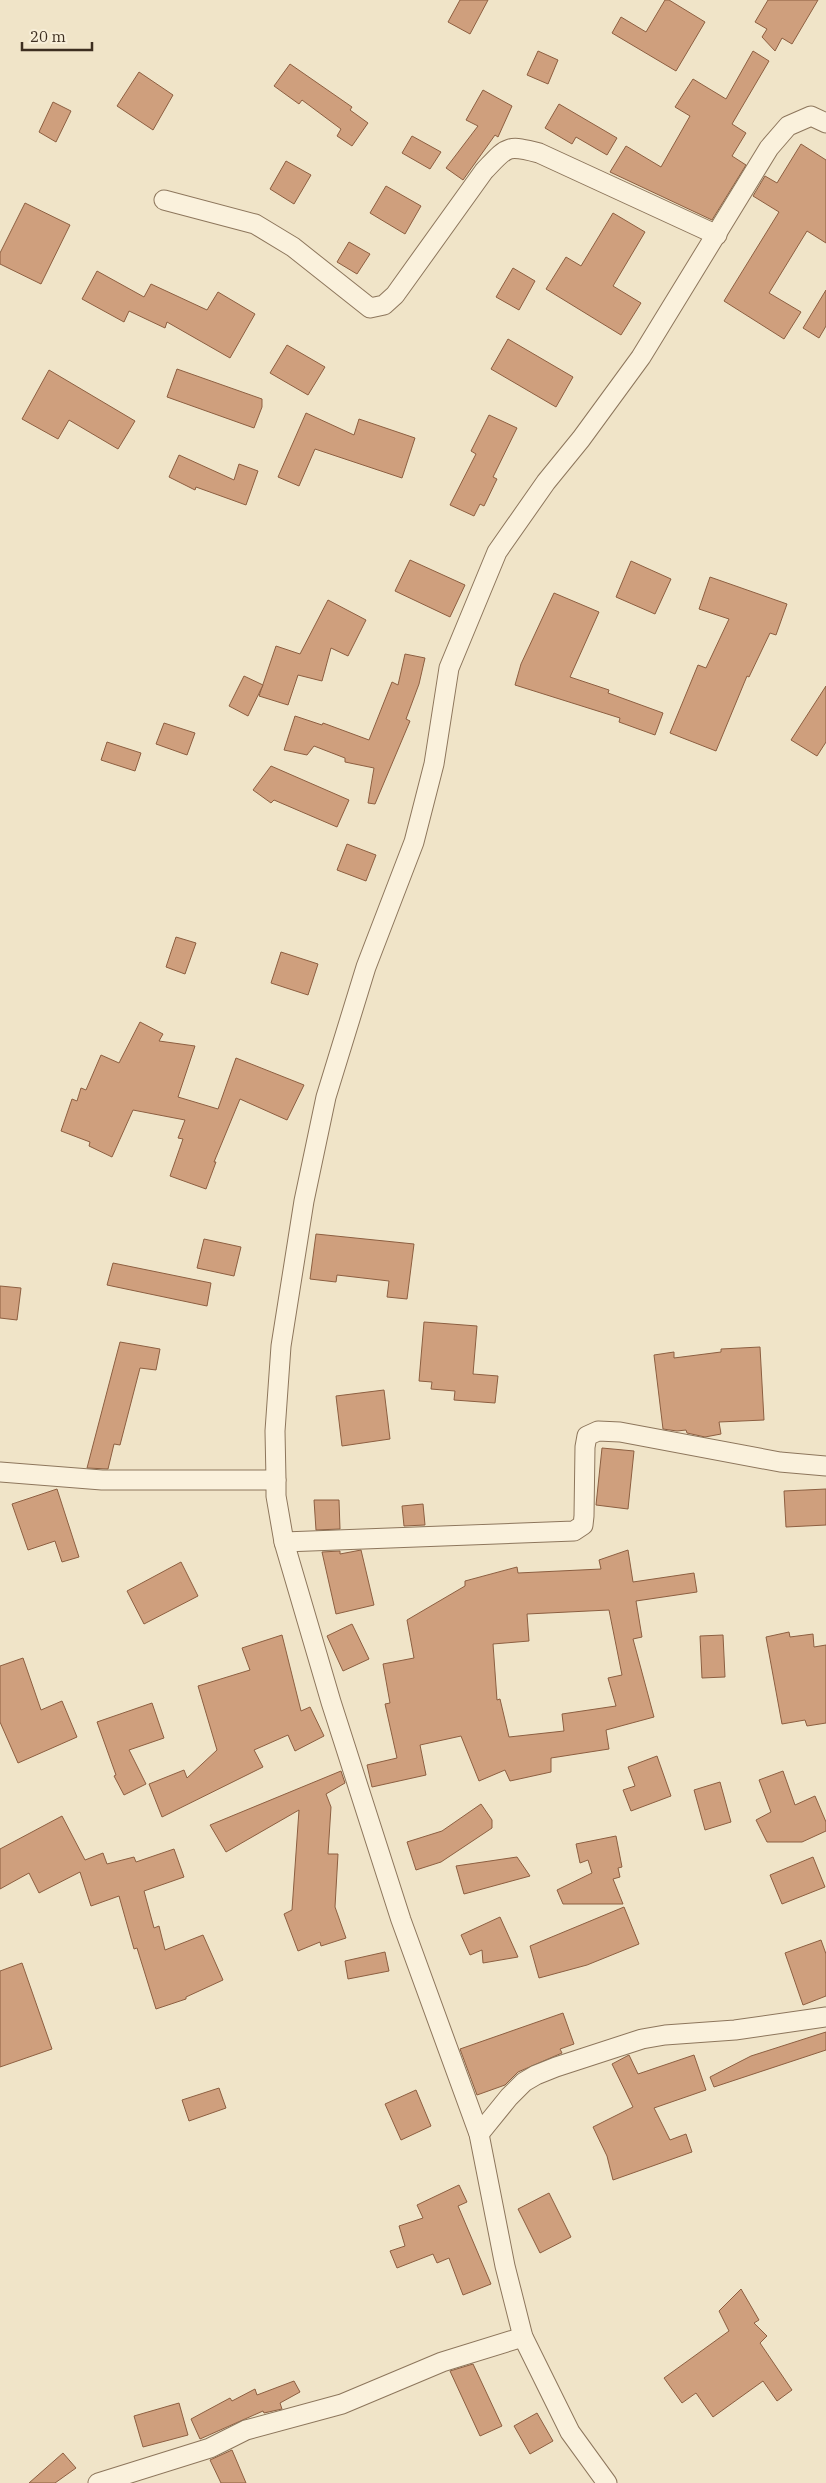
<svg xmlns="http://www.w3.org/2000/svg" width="826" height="2483" font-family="'IBM Plex Serif',serif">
<rect width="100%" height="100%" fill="#f0e4c8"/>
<!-- building -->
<g fill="#cf9f7d" stroke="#8d5f41" fill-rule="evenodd">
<path d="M 460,0 L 488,0 L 470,34 L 448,22 Z"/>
<path d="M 665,0 L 669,0 L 705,22 L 676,71 L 612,33 L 621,17 L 646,32 Z"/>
<path d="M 768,0 L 818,0 L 792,44 L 782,38 L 775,51 L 762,37 L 767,29 L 755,22 Z"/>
<path d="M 538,51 L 558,60 L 548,84 L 527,75 Z"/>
<path d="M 753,51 L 769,61 L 732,124 L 746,133 L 732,156 L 746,165 L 712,220 L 610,172 L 626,146 L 661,167 L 690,116 L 675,107 L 693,79 L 726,99 Z"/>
<path d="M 290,64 L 352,107 L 350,110 L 368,123 L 352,146 L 337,136 L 341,129 L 302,100 L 299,104 L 274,86 Z"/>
<path d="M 139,72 L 173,95 L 153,130 L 117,106 Z"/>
<path d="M 483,90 L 512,106 L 498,137 L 495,135 L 463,180 L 446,168 L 478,126 L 466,120 Z"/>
<path d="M 53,102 L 71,111 L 56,142 L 39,132 Z"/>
<path d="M 559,104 L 617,138 L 607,155 L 576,137 L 572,144 L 545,128 Z"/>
<path d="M 412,136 L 441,152 L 430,169 L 402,153 Z"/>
<path d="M 801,144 L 826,160 L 826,243 L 807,231 L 769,293 L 801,312 L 784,339 L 724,301 L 779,212 L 753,196 L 765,176 L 777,183 Z"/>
<path d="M 286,161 L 311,175 L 294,204 L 270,189 Z"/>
<path d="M 386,186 L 421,206 L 405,234 L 370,213 Z"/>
<path d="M 25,203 L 70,225 L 41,284 L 0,264 L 0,253 Z"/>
<path d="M 613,213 L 645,232 L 613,286 L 641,303 L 621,335 L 546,289 L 566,257 L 581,266 Z"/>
<path d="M 349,242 L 370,254 L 357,274 L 337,262 Z"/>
<path d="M 513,268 L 535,281 L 519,310 L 496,297 Z"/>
<path d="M 97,271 L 144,297 L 151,284 L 207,310 L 218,292 L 255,314 L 230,358 L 167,322 L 165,328 L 129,311 L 124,322 L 82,299 Z"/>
<path d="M 826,290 L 826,326 L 819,338 L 803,328 Z"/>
<path d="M 508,339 L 573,377 L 556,407 L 491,369 Z"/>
<path d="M 287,345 L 325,367 L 308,395 L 270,373 Z"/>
<path d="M 177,369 L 262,399 L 262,407 L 254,428 L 167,397 Z"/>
<path d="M 49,370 L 135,421 L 118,449 L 69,420 L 58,439 L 22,419 Z"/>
<path d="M 306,413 L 354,435 L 359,419 L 415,438 L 402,478 L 315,449 L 299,486 L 278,477 Z"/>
<path d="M 489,415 L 517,428 L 493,477 L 497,479 L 484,506 L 480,504 L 474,516 L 450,505 L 476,454 L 471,451 Z"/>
<path d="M 179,455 L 234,480 L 239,464 L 258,471 L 246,505 L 196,487 L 195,490 L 169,477 Z"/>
<path d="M 410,560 L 465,585 L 450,617 L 395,591 Z"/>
<path d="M 631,561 L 671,579 L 655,614 L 616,597 Z"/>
<path d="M 710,577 L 787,604 L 776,635 L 770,633 L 749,677 L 747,676 L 716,751 L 670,733 L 698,665 L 706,668 L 729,619 L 699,609 Z"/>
<path d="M 554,593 L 599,612 L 570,677 L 609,690 L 608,693 L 663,713 L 655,735 L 619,722 L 620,718 L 515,685 L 521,664 Z"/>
<path d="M 328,600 L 366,620 L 348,656 L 331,648 L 322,681 L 298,675 L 288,705 L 259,696 L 276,646 L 300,654 Z"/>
<path d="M 405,654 L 425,658 L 419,684 L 406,719 L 410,721 L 375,804 L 368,803 L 374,768 L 345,762 L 345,758 L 314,746 L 307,755 L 284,750 L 295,716 L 322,725 L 323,723 L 369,740 L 392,682 L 398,685 Z"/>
<path d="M 244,676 L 263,685 L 248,716 L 229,706 Z"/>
<path d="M 826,686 L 826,742 L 817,756 L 791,740 Z"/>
<path d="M 164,723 L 195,733 L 187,755 L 156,744 Z"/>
<path d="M 107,742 L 141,753 L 135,771 L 101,760 Z"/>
<path d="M 271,766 L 349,800 L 337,827 L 274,800 L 271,803 L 253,790 Z"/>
<path d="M 347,844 L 376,855 L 366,881 L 337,870 Z"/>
<path d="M 176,937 L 196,943 L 185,974 L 166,967 Z"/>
<path d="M 281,952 L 318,964 L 308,995 L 271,983 Z"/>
<path d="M 140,1022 L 163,1034 L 159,1041 L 195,1046 L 178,1097 L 218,1109 L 236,1058 L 304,1085 L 287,1120 L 240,1099 L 214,1162 L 216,1162 L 206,1189 L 170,1176 L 183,1139 L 178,1138 L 185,1120 L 133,1110 L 112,1157 L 89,1146 L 90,1142 L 61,1131 L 72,1099 L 77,1101 L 81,1088 L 86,1090 L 101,1055 L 119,1063 Z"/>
<path d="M 316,1234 L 414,1244 L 407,1299 L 387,1297 L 389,1281 L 337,1275 L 336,1282 L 310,1279 Z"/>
<path d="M 204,1239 L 241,1247 L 234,1276 L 197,1268 Z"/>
<path d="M 113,1263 L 211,1283 L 207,1306 L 107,1285 Z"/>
<path d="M 0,1286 L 21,1288 L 17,1320 L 0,1318 Z"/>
<path d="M 424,1322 L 477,1326 L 473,1374 L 498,1376 L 495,1403 L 454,1400 L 455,1391 L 431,1389 L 432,1382 L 419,1381 Z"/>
<path d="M 120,1342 L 160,1349 L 156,1370 L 140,1368 L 120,1445 L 114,1444 L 108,1469 L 87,1468 Z"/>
<path d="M 760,1347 L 764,1420 L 719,1422 L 721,1434 L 705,1437 L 687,1433 L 686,1430 L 677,1431 L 663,1429 L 654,1355 L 674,1352 L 674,1358 L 721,1352 L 721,1349 Z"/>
<path d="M 384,1390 L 390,1439 L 342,1446 L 336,1396 Z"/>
<path d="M 602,1448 L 634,1451 L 628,1509 L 596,1505 Z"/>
<path d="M 57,1489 L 79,1557 L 62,1562 L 55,1541 L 28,1550 L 12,1504 Z"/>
<path d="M 826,1489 L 826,1525 L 786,1527 L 784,1491 Z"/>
<path d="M 314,1500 L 339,1500 L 340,1529 L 316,1530 Z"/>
<path d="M 423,1504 L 425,1525 L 404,1526 L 402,1506 Z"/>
<path d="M 361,1550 L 374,1605 L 336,1614 L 322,1552 L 340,1551 L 340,1554 Z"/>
<path d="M 628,1550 L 633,1582 L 694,1573 L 697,1592 L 636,1601 L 642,1637 L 633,1639 L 654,1717 L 606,1730 L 609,1749 L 551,1758 L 551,1772 L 510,1781 L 505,1770 L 479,1781 L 461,1736 L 420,1745 L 426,1775 L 372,1787 L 367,1765 L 397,1758 L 385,1704 L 390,1703 L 383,1664 L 414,1658 L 407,1620 L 465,1586 L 465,1581 L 517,1567 L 518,1573 L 601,1569 L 599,1560 ZM 609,1610 L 622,1675 L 608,1678 L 616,1706 L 562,1714 L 564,1731 L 509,1737 L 500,1699 L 497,1700 L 493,1644 L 529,1641 L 527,1614 Z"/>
<path d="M 181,1562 L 198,1596 L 144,1624 L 127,1591 Z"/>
<path d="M 352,1624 L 369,1659 L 343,1671 L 327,1636 Z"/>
<path d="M 789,1632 L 790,1637 L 813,1634 L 814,1647 L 826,1645 L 826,1723 L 807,1726 L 805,1720 L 782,1724 L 766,1637 Z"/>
<path d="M 282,1635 L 301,1711 L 310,1707 L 324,1736 L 295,1751 L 288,1735 L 254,1750 L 263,1767 L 162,1817 L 149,1784 L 184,1770 L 187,1778 L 217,1750 L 198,1686 L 250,1670 L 242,1648 Z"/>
<path d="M 723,1635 L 725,1677 L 702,1678 L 700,1636 Z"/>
<path d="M 23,1658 L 41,1710 L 62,1701 L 77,1737 L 18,1763 L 0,1722 L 0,1666 Z"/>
<path d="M 152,1703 L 164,1738 L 129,1750 L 146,1784 L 124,1795 L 114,1776 L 116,1775 L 97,1722 Z"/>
<path d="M 657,1756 L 671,1796 L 631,1811 L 623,1790 L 635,1786 L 628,1767 Z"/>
<path d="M 341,1771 L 345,1783 L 326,1794 L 331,1807 L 328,1854 L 338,1854 L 335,1907 L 346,1938 L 321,1946 L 320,1942 L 298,1951 L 284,1914 L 292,1910 L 299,1810 L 226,1852 L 210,1825 Z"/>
<path d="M 783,1771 L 795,1805 L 815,1796 L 826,1822 L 826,1831 L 802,1842 L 767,1842 L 756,1820 L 771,1812 L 759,1780 Z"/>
<path d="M 720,1782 L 731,1822 L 705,1830 L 694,1790 Z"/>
<path d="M 481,1804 L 492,1820 L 492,1828 L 441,1862 L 416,1870 L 407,1842 L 442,1831 Z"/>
<path d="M 62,1816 L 85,1860 L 103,1853 L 107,1864 L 134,1857 L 136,1862 L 174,1849 L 184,1877 L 144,1891 L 154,1928 L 159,1926 L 165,1950 L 203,1935 L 223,1980 L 186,1997 L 186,1999 L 156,2009 L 137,1948 L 134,1949 L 119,1896 L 91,1906 L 80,1872 L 39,1893 L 29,1873 L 0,1889 L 0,1849 Z"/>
<path d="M 616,1836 L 622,1867 L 618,1868 L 620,1877 L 613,1879 L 623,1904 L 563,1904 L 557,1890 L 592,1873 L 588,1860 L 580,1863 L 576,1844 Z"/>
<path d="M 517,1857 L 530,1876 L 464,1894 L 456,1866 Z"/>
<path d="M 813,1857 L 825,1887 L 782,1904 L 770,1875 Z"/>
<path d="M 624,1907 L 639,1944 L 587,1965 L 539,1978 L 530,1946 Z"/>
<path d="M 500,1917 L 518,1957 L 483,1963 L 482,1950 L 470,1955 L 461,1935 Z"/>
<path d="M 821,1940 L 826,1954 L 826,1996 L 803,2005 L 785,1953 Z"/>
<path d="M 385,1952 L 389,1971 L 348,1979 L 345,1961 Z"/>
<path d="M 22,1963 L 52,2049 L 0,2067 L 0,1971 Z"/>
<path d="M 563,2013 L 574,2044 L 560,2049 L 562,2053 L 518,2072 L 505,2085 L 477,2095 L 460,2049 Z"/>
<path d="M 826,2032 L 826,2050 L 714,2087 L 710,2077 L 751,2056 Z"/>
<path d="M 629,2055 L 638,2074 L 694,2055 L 706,2090 L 654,2108 L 670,2140 L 686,2134 L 692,2152 L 613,2180 L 607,2156 L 593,2127 L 633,2107 L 612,2064 Z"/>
<path d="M 219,2088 L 226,2108 L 189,2121 L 182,2100 Z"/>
<path d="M 416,2090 L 431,2126 L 401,2140 L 385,2104 Z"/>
<path d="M 459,2185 L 467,2202 L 458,2206 L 491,2284 L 463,2295 L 449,2258 L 437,2263 L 433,2254 L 397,2268 L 390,2251 L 405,2246 L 399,2226 L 423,2218 L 417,2205 Z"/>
<path d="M 549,2193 L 571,2237 L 540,2253 L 518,2209 Z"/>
<path d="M 741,2289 L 759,2320 L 754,2323 L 767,2336 L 760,2343 L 792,2390 L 777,2401 L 763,2381 L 713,2417 L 696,2393 L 682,2403 L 664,2378 L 729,2331 L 719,2311 Z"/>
<path d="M 473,2364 L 502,2426 L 480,2436 L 450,2371 Z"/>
<path d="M 294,2381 L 300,2392 L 280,2403 L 282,2409 L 264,2413 L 263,2411 L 200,2439 L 191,2419 L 230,2398 L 232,2401 L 255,2389 L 257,2395 Z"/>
<path d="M 179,2403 L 188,2435 L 143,2447 L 134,2416 Z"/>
<path d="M 537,2413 L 553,2441 L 530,2454 L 514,2426 Z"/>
<path d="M 232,2450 L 246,2483 L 221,2483 L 210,2460 Z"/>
<path d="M 63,2453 L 76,2468 L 55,2483 L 29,2483 Z"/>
</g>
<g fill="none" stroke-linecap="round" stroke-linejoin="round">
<defs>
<g id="street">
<path d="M 164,200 L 255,224 L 293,247 L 370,308 L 384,305 L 395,295 L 484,171 C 507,147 506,144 539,153 L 717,235"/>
<path d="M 0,1472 L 102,1480 L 276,1480"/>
<path d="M 284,1542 L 574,1531 L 583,1525 L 584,1516 L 585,1447 L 587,1436 L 598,1431 L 620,1432 L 780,1462 L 826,1466"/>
<path d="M 479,2134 L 509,2097 L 524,2082 L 536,2075 L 556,2067 L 642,2039 L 665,2035 L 735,2030 L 826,2017"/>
<path d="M 98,2483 L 210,2448 L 246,2430 L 342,2404 L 442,2362 L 523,2337"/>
<path d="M 607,2483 L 570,2432 L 523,2337 L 505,2266 L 479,2134 L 401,1920 L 331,1702 L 284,1542 L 276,1496 L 276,1480 L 275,1431 L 281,1346 L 304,1201 L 326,1097 L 366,967 L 414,842 L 434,764 L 449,668 L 497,552 L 546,482 L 581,439 L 641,357 L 769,148 L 788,126 L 811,116 L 826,123"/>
</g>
</defs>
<!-- street casing -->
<use href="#street" stroke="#8d765c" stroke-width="21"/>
<!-- street -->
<use href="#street" stroke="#faf1dc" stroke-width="19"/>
</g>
<!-- scale -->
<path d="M22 42v8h70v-8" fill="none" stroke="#3d2e20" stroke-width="2.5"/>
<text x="30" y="42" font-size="15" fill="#3d2e20" stroke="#f7eed8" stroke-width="4" paint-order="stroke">20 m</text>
</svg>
